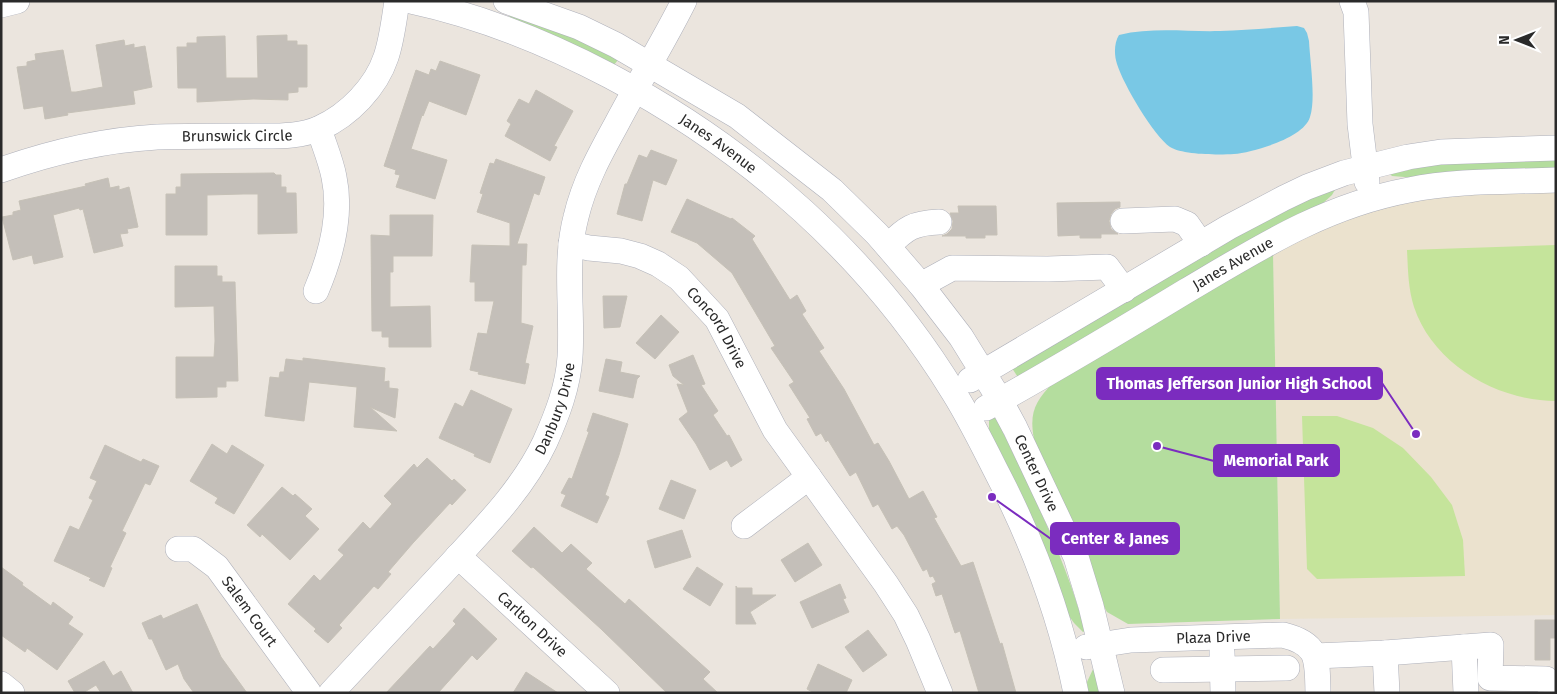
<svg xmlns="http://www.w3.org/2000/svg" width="1557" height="694" font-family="'Fira Sans',sans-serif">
<rect width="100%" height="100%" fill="#ebe5de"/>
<!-- education -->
<path fill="#ebe2ce" d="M 1556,192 L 1556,615 L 1280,619 L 1273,253 L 1342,218 L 1442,194 Z"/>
<!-- green -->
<g fill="#b4dd9e">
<path d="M 510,14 L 590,41 L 618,60 L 613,66 L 509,19 Z"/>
<path d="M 1556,159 L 1556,170 L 1417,178 L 1392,176 L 1390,174 L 1436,164 Z"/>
<path d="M 1336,188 L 1332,195 L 1321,205 L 1019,379 L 1012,368 L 1273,215 Z"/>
<path d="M 1273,253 L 1280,619 L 1128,624 L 1107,612 L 1102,603 L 1034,439 C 1029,413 1035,401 1053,383 Z"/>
<path d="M 991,410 L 1000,426 C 1032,493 1066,559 1085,631 L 1083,632 L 1074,623 L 1069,616 L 989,433 L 989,419 Z"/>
<path d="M 1094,667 L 1100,693 L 1088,693 L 1087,682 Z"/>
</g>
<!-- pitch -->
<g fill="#c5e49b">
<path d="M 1556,245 L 1556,401 C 1497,401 1433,364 1414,307 C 1408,288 1408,269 1407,250 Z"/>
<path d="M 1302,416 L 1337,416 L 1373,428 L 1403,448 L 1431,477 L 1452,505 L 1463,540 L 1465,576 L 1317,579 L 1307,569 Z"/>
</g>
<!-- water -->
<path fill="#79c8e5" d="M 1297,26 L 1304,28 L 1307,33 L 1309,41 C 1310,61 1316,99 1310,117 C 1304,138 1254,152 1234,154 C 1219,155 1183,155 1170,147 C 1154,136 1123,84 1117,64 C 1114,55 1114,43 1119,35 C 1152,27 1186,32 1220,31 C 1245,30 1271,28 1297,26 Z"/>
<!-- building -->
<g fill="#c4bfb9" stroke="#c6c1b7">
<path d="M 287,35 L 287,41 L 297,41 L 297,45 L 307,45 L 307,87 L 298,87 L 298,92 L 288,93 L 288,100 L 253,99 L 197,102 L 197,88 L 178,88 L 177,47 L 187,47 L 187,43 L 197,43 L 197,37 L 225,36 L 226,78 L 258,78 L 257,36 Z"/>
<path d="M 124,40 L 125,46 L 134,44 L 134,48 L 145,46 L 152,87 L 133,91 L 135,104 L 67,113 L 68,115 L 45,119 L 43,106 L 24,109 L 17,67 L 27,66 L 27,62 L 36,60 L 35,54 L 63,50 L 71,92 L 76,92 L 103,87 L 96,45 Z"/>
<path d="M 440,61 L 480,75 L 466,115 L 429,101 L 423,116 L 422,115 L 411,149 L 447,160 L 435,199 L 396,187 L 400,175 L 395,174 L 396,170 L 384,166 L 416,70 L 429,75 L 431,69 L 436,71 Z"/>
<path d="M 536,90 L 573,111 L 554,146 L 557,147 L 550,161 L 505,136 L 511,124 L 507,121 L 519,99 L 529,104 Z"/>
<path d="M 651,150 L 677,160 L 666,185 L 653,180 L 642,221 L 617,214 L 625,184 L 627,184 L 639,155 L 647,158 Z"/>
<path d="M 496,159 L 545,177 L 539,195 L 534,193 L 517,244 L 527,244 L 526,265 L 522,265 L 521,323 L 533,326 L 525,363 L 529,364 L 525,384 L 478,374 L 479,372 L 470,370 L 478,333 L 487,334 L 494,301 L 475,301 L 475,282 L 470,282 L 472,245 L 510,246 L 510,223 L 477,212 L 483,194 L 480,193 L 490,163 L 494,164 Z"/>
<path d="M 274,173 L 276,175 L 281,175 L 281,187 L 286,187 L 286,193 L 296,193 L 297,233 L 258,234 L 258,194 L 243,194 L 207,195 L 207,235 L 166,235 L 166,194 L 176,194 L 176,187 L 181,187 L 181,174 Z"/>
<path d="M 108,178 L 110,188 L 119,186 L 119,190 L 129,187 L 138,227 L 127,229 L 128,233 L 120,234 L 123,246 L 94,253 L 83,209 L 80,210 L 79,208 L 53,215 L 63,257 L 34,264 L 32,255 L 13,260 L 2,217 L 13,215 L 13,212 L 21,210 L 19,201 L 86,186 L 85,184 Z"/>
<path d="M 687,199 L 731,219 L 732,218 L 755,236 L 752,239 L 790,300 L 797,295 L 806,311 L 802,314 L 824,348 L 819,351 L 844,389 L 874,445 L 878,443 L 889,461 L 909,499 L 923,491 L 937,517 L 934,518 L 961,566 L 973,562 L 1000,644 L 1002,643 L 1016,693 L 979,693 L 960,631 L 955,633 L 942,594 L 936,596 L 932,584 L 936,582 L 933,576 L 930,577 L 927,569 L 923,571 L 904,535 L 897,526 L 892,529 L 878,504 L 873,507 L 856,472 L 850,476 L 828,440 L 826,442 L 821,433 L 816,436 L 807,419 L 810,418 L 789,385 L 794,382 L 771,348 L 775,346 L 732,273 L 697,243 L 671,232 Z"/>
<path d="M 1120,202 L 1120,207 L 1115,209 L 1111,214 L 1109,221 L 1111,229 L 1118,234 L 1101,234 L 1101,238 L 1080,238 L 1080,235 L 1058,236 L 1057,203 Z"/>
<path d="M 958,206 L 996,206 L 997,235 L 985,235 L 985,238 L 966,238 L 966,236 L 942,236 L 947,234 L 952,229 L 953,221 L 950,213 L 959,213 Z"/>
<path d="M 390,215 L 433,215 L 432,256 L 393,256 L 393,272 L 390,272 L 390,307 L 430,306 L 431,347 L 389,347 L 389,337 L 382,337 L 382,331 L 372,331 L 371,235 L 390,236 Z"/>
<path d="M 175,266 L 217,266 L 217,276 L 222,276 L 222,282 L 235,282 L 238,381 L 226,381 L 226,387 L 217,387 L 217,397 L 176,398 L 176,357 L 214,357 L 215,341 L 214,306 L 175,307 Z"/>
<path d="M 603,296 L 627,296 L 620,327 L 604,328 Z"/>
<path d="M 661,315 L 679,332 L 655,359 L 636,343 Z"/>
<path d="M 693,355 L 705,384 L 701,385 L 718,411 L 713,415 L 727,436 L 729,435 L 742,460 L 731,467 L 727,460 L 710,470 L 696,444 L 679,419 L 688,412 L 677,384 L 684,385 L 673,376 L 669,365 Z"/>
<path d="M 303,358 L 385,368 L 384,382 L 389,381 L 389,388 L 398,389 L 395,418 L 370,407 L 397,431 L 354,427 L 357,387 L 309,382 L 304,421 L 265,416 L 270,377 L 279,378 L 280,372 L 284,372 L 286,359 L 303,361 Z"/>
<path d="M 606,359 L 622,362 L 620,372 L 640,376 L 637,379 L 633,398 L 599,391 Z"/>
<path d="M 471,390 L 512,409 L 490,463 L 474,456 L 475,454 L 439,438 L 455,403 L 463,407 Z"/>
<path d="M 593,413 L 628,424 L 619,455 L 605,495 L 609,497 L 597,523 L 561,506 L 566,495 L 561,493 L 569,478 L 572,479 L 589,432 L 587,431 Z"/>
<path d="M 212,444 L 227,454 L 232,445 L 264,465 L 234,514 L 215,503 L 218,498 L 190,481 Z"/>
<path d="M 105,445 L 141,462 L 143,459 L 159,466 L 150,485 L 145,483 L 122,531 L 126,533 L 110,567 L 112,568 L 104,587 L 89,580 L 91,578 L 54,561 L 70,526 L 79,530 L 93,500 L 89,498 L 97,481 L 90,478 Z"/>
<path d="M 427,458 L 452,481 L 454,479 L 466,490 L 452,505 L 450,503 L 413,543 L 388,572 L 391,574 L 378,589 L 374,586 L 339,625 L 342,628 L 328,643 L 314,631 L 316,629 L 288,604 L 314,575 L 320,581 L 344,555 L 338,550 L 363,522 L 370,529 L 392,504 L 384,496 L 414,464 L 417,468 Z"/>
<path d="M 671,480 L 696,490 L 684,519 L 659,509 Z"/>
<path d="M 282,487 L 293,496 L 295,494 L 312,509 L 305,516 L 319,529 L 290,560 L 262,534 L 260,537 L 247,525 Z"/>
<path d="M 534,527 L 562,553 L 571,544 L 592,563 L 586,569 L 625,604 L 629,599 L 710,672 L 703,679 L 718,693 L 667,693 L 601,629 L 533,567 L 531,568 L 512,551 Z"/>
<path d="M 682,530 L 691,557 L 655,568 L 647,541 Z"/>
<path d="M 808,543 L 822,565 L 795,582 L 781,560 Z"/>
<path d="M 1,567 L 23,583 L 22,585 L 51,606 L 53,602 L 73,617 L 68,624 L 83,634 L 57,670 L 27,648 L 25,652 L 1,635 Z"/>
<path d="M 697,567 L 723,584 L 710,606 L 683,589 Z"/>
<path d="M 840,584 L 846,598 L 843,599 L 849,612 L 812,628 L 800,602 Z"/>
<path d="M 736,586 L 737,588 L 752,588 L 752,595 L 776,595 L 750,612 L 756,624 L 736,624 Z"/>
<path d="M 197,604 L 221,657 L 247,693 L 194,693 L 184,679 L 178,664 L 166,670 L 152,639 L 149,639 L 142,623 L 161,615 L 163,619 Z"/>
<path d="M 464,608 L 497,639 L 477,660 L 472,655 L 438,693 L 386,693 L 430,646 L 433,649 L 456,624 L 453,621 Z"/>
<path d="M 1535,620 L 1556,620 L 1556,638 L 1550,638 L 1550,660 L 1535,660 Z"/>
<path d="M 868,630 L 887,655 L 863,672 L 845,647 Z"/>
<path d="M 104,661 L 113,676 L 121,671 L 133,693 L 101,693 L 96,685 L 83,693 L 75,693 L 68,681 Z"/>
<path d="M 818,664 L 852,680 L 846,693 L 814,693 L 807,689 Z"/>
<path d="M 526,672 L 558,693 L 513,693 Z"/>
</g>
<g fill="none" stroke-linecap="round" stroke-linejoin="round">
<defs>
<g id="minor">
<path id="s1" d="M 411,1 C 481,16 547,43 610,76 C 750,150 871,257 954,393 C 969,417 982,443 995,469 C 1032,540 1060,614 1076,693"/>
<path id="s2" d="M 506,1 L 579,27 L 616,45 L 737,116 L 832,190 L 877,234 L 921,285 L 961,337 L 1000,400 L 1015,428 L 1076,557 L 1091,606 L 1112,693"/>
<path d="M 1352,1 L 1356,12 L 1360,124 L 1367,182"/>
<path d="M 1,5 L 17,1"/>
<path id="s3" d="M 1,170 C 52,152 104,140 157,137 C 190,136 223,136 256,136 C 277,136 301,137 320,128 C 349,115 376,87 386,57 C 392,39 394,20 397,1"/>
<path d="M 1123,221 L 1175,219 L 1187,224 L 1201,244"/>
<path id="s4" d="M 571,244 L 589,248 L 621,251 L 640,256 L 658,264 L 679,278 L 717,319 L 775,430 L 886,584 L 906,615 L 918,640 L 940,693"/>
<path d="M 888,246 C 906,228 913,223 939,222"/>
<path d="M 921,285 L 952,268 L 1048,269 L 1107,267 L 1124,290"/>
<path d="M 316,291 C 331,256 342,215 334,177 C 331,161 324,145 319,129"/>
<path d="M 970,380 L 1229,227 L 1284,198 L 1307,187 L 1344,173 L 1408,157 L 1441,152 L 1556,148"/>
<path id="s5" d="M 986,408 C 1054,371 1120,331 1186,291 C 1259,248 1324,206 1409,190 C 1457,180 1507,182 1556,180"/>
<path d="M 744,526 L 809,477"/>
<path id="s6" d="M 178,549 L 193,549 L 217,567 L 309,693"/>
<path id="s7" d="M 458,556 L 607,693"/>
<path id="s8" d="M 1086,647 L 1131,640 L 1283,635 C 1320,644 1317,660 1318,693"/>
<path d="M 1464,647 L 1466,693"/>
<path d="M 1222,652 L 1223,693"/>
<path d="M 1385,653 L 1387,693"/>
<path d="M 1315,656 L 1385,653 L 1491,645 L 1490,678 L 1546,679 L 1552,693"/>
<path d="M 1163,670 L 1287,668"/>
<path d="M 1,684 L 12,693"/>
<path id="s9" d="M 331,693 C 371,650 410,608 449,566 C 484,528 523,489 545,442 C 557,415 568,387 570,357 C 573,310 564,262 576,217 C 584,183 600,154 616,125 C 638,83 663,43 684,1"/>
</g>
</defs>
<!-- minor casing -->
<use href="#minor" stroke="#aeb0ba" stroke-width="26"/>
<!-- minor -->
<use href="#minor" stroke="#fff" stroke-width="25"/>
</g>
<g text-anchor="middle" stroke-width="4" stroke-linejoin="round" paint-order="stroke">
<!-- street labels -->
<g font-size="15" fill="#2a2a2a" stroke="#fff">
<text dy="5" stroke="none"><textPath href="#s3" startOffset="240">Brunswick Circle</textPath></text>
<text dy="5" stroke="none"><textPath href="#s1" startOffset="341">Janes Avenue</textPath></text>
<text dy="5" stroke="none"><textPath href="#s5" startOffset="286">Janes Avenue</textPath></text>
<text dy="5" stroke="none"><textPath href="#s4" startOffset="178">Concord Drive</textPath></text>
<text dy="5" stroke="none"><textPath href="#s9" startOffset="366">Danbury Drive</textPath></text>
<text dy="5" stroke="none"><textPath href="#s2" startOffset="731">Center Drive</textPath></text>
<text dy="5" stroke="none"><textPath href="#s6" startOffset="100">Salem Court</textPath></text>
<text dy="5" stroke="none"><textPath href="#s7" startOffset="101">Carlton Drive</textPath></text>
<text dy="5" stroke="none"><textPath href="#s8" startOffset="128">Plaza Drive</textPath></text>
</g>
</g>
<!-- callouts -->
<path fill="none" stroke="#7b2cbf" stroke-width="2" d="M1416 434L1382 383M1157 446L1214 461M992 497L1051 539"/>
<g fill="#7b2cbf" stroke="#fff" stroke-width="2">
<circle cx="1416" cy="434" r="5"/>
<circle cx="1157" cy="446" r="5"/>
<circle cx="992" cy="497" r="5"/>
</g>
<g fill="#7b2cbf" stroke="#7b2cbf" stroke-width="2">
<rect x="1097" y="368" width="285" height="31" rx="5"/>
<rect x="1214" y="445" width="125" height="31" rx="5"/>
<rect x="1051" y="523" width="128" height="31" rx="5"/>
</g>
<g font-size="16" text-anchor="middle" font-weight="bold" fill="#fff">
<text x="1239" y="389">Thomas Jefferson Junior High School</text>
<text x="1276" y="466">Memorial Park</text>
<text x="1115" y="544">Center &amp; Janes</text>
</g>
<!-- border -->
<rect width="1557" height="694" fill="none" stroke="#2a2a2a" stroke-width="5"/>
<!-- north arrow -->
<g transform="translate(1517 40) rotate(270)" stroke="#ffffff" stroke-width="4" paint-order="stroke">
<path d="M0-4L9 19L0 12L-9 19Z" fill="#2a2a2a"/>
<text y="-8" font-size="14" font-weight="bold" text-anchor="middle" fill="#2a2a2a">N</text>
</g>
</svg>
